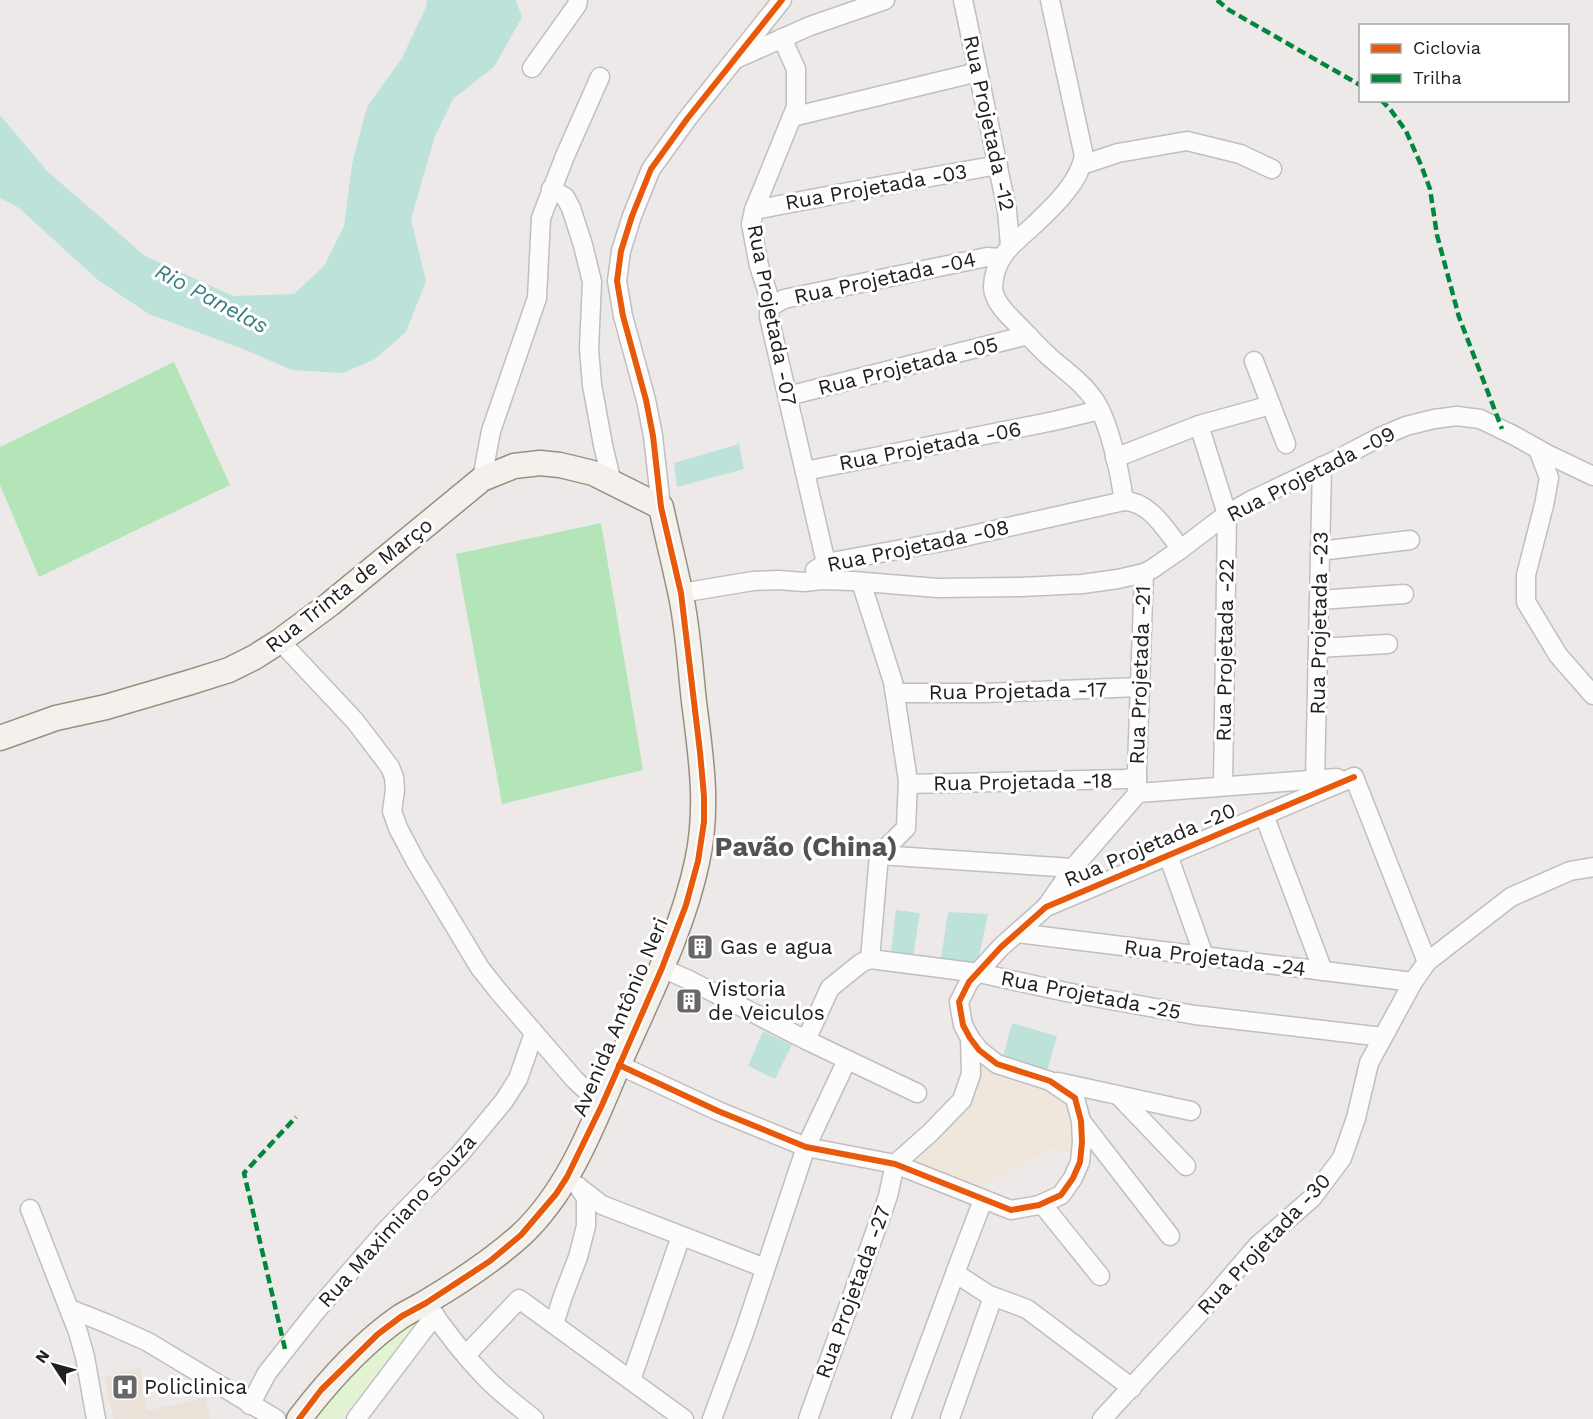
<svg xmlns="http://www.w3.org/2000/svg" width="1593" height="1419" font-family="'Work Sans',sans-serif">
<rect width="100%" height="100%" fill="#eee9e9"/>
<!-- education -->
<path fill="#eae1d9" d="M 140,1368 L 147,1411 L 206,1397 L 210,1419 L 114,1419 L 104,1377 Z"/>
<!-- farmland -->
<path fill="#efe6dc" d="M 981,1062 L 1063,1096 L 1076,1122 L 1076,1154 L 1051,1148 L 973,1191 L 914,1161 L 948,1127 L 973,1096 Z"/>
<!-- park -->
<path fill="#e2f3d4" d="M 417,1320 L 415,1331 L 380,1371 L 341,1419 L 311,1419 L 363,1357 Z"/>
<!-- pitch -->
<g fill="#b3e5b9">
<path d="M 174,362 L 230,485 L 39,577 L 0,485 L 0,447 Z"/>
<path d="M 601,523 L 643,770 L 502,804 L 456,554 Z"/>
</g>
<!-- water -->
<g fill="#bce2d9">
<path d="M 427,0 L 516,0 L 522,17 L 494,67 L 453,99 L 435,136 L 411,219 L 426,281 L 406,332 L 375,359 L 343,373 L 292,370 L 243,349 L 149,314 L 98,280 L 19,208 L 0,198 L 0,115 L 47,171 L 145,256 L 233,296 L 294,294 L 324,266 L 344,226 L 352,164 L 367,107 L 402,58 L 426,7 Z"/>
<path d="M 739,444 L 744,469 L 677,487 L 674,463 Z"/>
<path d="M 896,910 L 920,913 L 912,963 L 890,961 Z"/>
<path d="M 948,912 L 988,914 L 976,970 L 940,965 Z"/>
<path d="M 1012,1023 L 1057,1036 L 1046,1075 L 1002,1061 Z"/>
<path d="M 763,1031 L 792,1045 L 775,1079 L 748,1066 Z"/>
</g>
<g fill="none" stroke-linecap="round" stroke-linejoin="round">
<defs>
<g id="street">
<path d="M 963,0 L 1007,210 L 1010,246"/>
<path d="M 1050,0 L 1084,156 C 1079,183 1054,206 1034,225 C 1016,242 999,252 994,278 C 993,284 992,290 995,296 C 999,307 1009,316 1017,324 C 1029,336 1040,349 1053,360 C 1067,372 1084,384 1095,401 C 1110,424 1120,473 1124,501 C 1150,501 1167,532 1181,549"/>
<path d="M 782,38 L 796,69 L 796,107 L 754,210 L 751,224 L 759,266 L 772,306 L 769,311 L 769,317 L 826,563"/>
<path d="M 738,58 L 810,26 L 885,0"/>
<path d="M 532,68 L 577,5 L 578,0"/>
<path d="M 792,117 L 978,72"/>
<path d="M 1082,165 L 1118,153 L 1187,141 L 1240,154 L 1272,169"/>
<path d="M 551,189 L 565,197 L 571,208 L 583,245 L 592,282 L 589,349 L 592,385 L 603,445 L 612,483"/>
<path d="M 754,210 L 869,188 L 998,165"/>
<path d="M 772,306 L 784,299 L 987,257 L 1001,258"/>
<path d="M 1254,361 L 1286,444"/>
<path d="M 788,396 L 1028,335"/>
<path d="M 1199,425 L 1227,514 L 1223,786"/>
<path d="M 1538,449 L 1549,478 L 1544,505 L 1526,575 L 1526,602 L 1558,655 L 1593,695"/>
<path d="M 1115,458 L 1199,425 L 1271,405"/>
<path d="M 805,471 L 1054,421 L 1100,410"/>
<path d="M 482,479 L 491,431 L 537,298 L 541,218 L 565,156 L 600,77"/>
<path d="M 661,507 L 653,436 L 646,400 L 623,316 L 617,281 L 621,251 L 632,216 L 651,169 L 687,119 L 782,0"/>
<path d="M 1320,551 L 1410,540"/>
<path d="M 815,570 L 826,563 L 946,541 L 1124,501"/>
<path d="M 861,582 L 893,682 L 908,781 L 906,828 L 879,855 L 870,959"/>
<path d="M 681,593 L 753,581 L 778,580 L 804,582 L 821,580 L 853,581 L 937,588 L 1021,587 L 1082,584 L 1118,579 L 1144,573 L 1152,569 L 1181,549 L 1227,514 L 1250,501 L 1332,462 L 1380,437 L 1406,426 L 1434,419 L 1457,416 L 1480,419 L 1513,435 L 1547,454 L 1593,476"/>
<path d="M 1319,600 L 1404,594"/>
<path d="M 280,641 L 355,721 L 390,767 L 394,777 L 395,790 L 392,811 L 398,828 L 416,862 L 480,968 L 499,992 L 575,1080 L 602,1105"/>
<path d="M 1318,648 L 1388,644"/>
<path d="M 895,693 L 982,693 L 1140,687"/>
<path d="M 1354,777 L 1427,962"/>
<path d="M 1315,780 L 1322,466"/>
<path d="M 908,784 L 1125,779 L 1137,777"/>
<path d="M 1137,788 L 1137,768 L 1144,573"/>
<path d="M 1264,815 L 1323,971"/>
<path d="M 879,855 L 1073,868"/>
<path d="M 1168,855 L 1204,956"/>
<path d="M 1046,907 L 1073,868 L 1138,793 L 1337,778"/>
<path d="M 1017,933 L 1413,982"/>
<path d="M 662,968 L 689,980 L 806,1040 L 917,1093"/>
<path d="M 806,1040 L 830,988 L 861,963 L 870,959 L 979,973 L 1066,992 L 1195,1015 L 1383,1037"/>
<path d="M 619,1065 L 718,1111 L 806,1147 L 895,1164 L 1011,1210 L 1039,1205 L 1061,1195 L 1073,1178 L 1080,1162 L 1082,1142 L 1081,1121 L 1075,1098 L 1050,1081 L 997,1064 L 979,1050 L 970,1038 L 963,1025 L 959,1002 L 969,982 L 1001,947 L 1046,907 L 1354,777"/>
<path d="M 1058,1082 L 1191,1111"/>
<path d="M 1119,1096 L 1186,1166"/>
<path d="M 1081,1121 L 1170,1236"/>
<path d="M 580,1188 L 602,1205 L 765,1268"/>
<path d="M 983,1200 L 957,1268 L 958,1275 L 989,1295 L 1027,1309 L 1132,1388"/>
<path d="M 1042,1204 L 1100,1276"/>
<path d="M 30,1209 L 78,1332 L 85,1357 L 96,1419"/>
<path d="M 426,1303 C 443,1328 463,1354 484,1376 C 499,1392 517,1405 534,1419"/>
<path d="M 70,1309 L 108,1324 L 148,1342 L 276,1419"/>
<path d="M 554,1324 L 563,1296 L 578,1257 L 586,1226 L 586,1198 L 578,1186"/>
<path d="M 466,1355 L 519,1299 L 684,1419"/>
<path d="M 631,1380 L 681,1236"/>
<path d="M 250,1405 L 267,1373 L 316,1311 L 388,1228 L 460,1154 L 504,1101 L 518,1079 L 534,1033"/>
<path d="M 950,1418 L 993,1297"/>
<path d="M 356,1419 L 435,1315"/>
<path d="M 712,1419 L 745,1330 L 806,1147 L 847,1060"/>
<path d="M 808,1419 L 888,1196 L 895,1164 L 930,1133 L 962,1100 L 971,1074 L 970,1038"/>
<path d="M 901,1419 L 956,1271"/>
<path d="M 1102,1419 L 1198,1315 L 1257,1246 L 1312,1198 L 1342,1158 L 1356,1118 L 1369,1063 L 1413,982 L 1427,962 L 1511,897 L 1570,871 L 1593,867"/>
</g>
<path id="secondary" d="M 0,738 L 56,718 L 106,707 L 191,682 L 229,670 L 255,657 L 280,641 L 330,604 L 482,479 L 514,466 L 540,463 L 560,465 L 593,473 L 661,507 C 667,535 674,563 680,591 C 688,627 690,665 694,702 C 701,756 709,808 697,862 C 682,933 647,999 618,1066 C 593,1125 568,1192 520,1236 C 492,1261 460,1282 428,1301 C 419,1307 409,1311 400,1317 C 361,1344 328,1381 299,1419"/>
</defs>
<!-- street casing -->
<use href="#street" stroke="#c0bebe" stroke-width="21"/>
<!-- secondary casing -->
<use href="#secondary" stroke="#998f80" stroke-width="27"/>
<!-- street -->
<use href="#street" stroke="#fcfcfc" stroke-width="18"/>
<!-- secondary -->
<use href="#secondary" stroke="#f4f0eb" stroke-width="24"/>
<!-- quiet -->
<g stroke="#00873e" stroke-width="4.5" stroke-dasharray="9 4.5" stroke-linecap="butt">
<path d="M 1217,0 L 1229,10 L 1360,85"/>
<path d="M 1381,100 L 1390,109 L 1406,131 L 1421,165 L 1430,189 L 1437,235 L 1459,317 L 1502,429"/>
<path d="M 285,1349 L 244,1173 L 296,1117"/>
</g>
<defs>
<g id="cycleway">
<path d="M 619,1065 L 718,1111 L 806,1147 L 895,1164 L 1011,1210 L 1039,1205 L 1061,1195 L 1073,1178 L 1080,1162 L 1082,1142 L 1081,1121 L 1075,1098 L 1050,1081 L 997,1064 L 979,1050 L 970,1038 L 963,1025 L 959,1002 L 969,982 L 1001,947 L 1046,907 L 1354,777"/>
<path d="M 299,1419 L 321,1390 L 378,1334 L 402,1316 L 426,1303 L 490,1261 L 521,1235 L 556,1194 L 567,1177 L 602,1105 L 662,968 L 686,905 L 698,861 L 704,822 L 704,796 L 700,752 L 681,593 L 661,507 L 653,436 L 646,400 L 623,316 L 617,281 L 621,251 L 632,216 L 651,169 L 687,119 L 782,0"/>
</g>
</defs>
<!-- cycleway casing -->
<use href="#cycleway" stroke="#fff" stroke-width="10"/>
<!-- cycleway -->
<use href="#cycleway" stroke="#e8590c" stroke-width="6"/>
</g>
<!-- icons -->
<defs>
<symbol id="building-square" viewBox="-11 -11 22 22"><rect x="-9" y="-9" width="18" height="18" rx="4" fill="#686666" stroke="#fff"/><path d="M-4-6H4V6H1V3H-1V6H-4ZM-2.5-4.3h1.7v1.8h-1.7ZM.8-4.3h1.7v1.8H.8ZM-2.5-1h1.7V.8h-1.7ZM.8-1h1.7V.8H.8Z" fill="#fff"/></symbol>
<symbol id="hospital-square" viewBox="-11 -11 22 22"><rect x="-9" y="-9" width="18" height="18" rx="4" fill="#686666" stroke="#fff"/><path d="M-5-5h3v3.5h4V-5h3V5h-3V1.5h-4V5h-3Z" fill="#fff"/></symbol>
</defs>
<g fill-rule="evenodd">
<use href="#building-square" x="685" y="932" width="30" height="30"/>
<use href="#building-square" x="674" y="986" width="30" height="30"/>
<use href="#hospital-square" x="110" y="1372" width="30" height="30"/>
</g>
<g text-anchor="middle" stroke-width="6" stroke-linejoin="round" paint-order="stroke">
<!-- street labels -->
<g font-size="21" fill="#202020" stroke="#fff">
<text transform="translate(989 123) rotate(78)" y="7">Rua Projetada -12</text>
<text transform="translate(876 187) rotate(-10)" y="7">Rua Projetada -03</text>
<text transform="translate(885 278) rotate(-12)" y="7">Rua Projetada -04</text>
<text transform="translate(772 315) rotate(79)" y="7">Rua Projetada -07</text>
<text transform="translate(908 366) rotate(-14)" y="7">Rua Projetada -05</text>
<text transform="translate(930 446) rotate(-11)" y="7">Rua Projetada -06</text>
<text transform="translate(1311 474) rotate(-27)" y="7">Rua Projetada -09</text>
<text transform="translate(918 546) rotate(-12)" y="7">Rua Projetada -08</text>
<text transform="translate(349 585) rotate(-38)" y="7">Rua Trinta de Março</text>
<text transform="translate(1319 623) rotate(-89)" y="7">Rua Projetada -23</text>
<text transform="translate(1225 650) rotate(-89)" y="7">Rua Projetada -22</text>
<text transform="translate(1140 675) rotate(-88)" y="7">Rua Projetada -21</text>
<text transform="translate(1018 691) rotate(-1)" y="7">Rua Projetada -17</text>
<text transform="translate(1023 782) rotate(-1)" y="7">Rua Projetada -18</text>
<text transform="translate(1150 845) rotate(-23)" y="7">Rua Projetada -20</text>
<text transform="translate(1215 958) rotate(7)" y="7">Rua Projetada -24</text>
<text transform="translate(1091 995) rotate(11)" y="7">Rua Projetada -25</text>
<text transform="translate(620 1017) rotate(-67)" y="7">Avenida Antônio Neri</text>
<text transform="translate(397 1221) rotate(-48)" y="7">Rua Maximiano Souza</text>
<text transform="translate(1264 1244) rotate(-47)" y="7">Rua Projetada -30</text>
<text transform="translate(853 1292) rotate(-70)" y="7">Rua Projetada -27</text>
</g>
<!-- poi labels -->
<g font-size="21" fill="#202020" stroke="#fff" text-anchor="start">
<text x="720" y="954">Gas e agua</text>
<text x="708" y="996">Vistoria<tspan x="708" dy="24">de Veiculos</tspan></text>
<text x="144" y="1394">Policlinica</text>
</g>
<!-- water labels -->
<g font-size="22" font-style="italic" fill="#387e82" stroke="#fff">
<text transform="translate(212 298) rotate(28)" y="8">Rio Panelas</text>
</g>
<!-- district labels -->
<g font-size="27" font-weight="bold" fill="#535353" stroke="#fff">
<text x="806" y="856">Pavão (China)</text>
</g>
</g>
<!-- legend -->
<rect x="1359" y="24" width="210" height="78" fill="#ffffff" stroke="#a6a6a6" stroke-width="1.5"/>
<rect x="1371" y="44" width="30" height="9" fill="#e8590c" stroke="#a6a6a6" stroke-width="1.5"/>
<text x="1413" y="54" font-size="18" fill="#202020">Ciclovia</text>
<rect x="1371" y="74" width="30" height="9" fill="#00873e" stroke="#a6a6a6" stroke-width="1.5"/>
<text x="1413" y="84" font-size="18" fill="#202020">Trilha</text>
<!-- north arrow -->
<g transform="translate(54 1365) rotate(306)" stroke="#ffffff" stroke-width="4.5" paint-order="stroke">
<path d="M0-4.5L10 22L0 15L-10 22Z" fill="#202020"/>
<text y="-9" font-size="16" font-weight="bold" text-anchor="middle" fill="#202020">N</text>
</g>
</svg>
